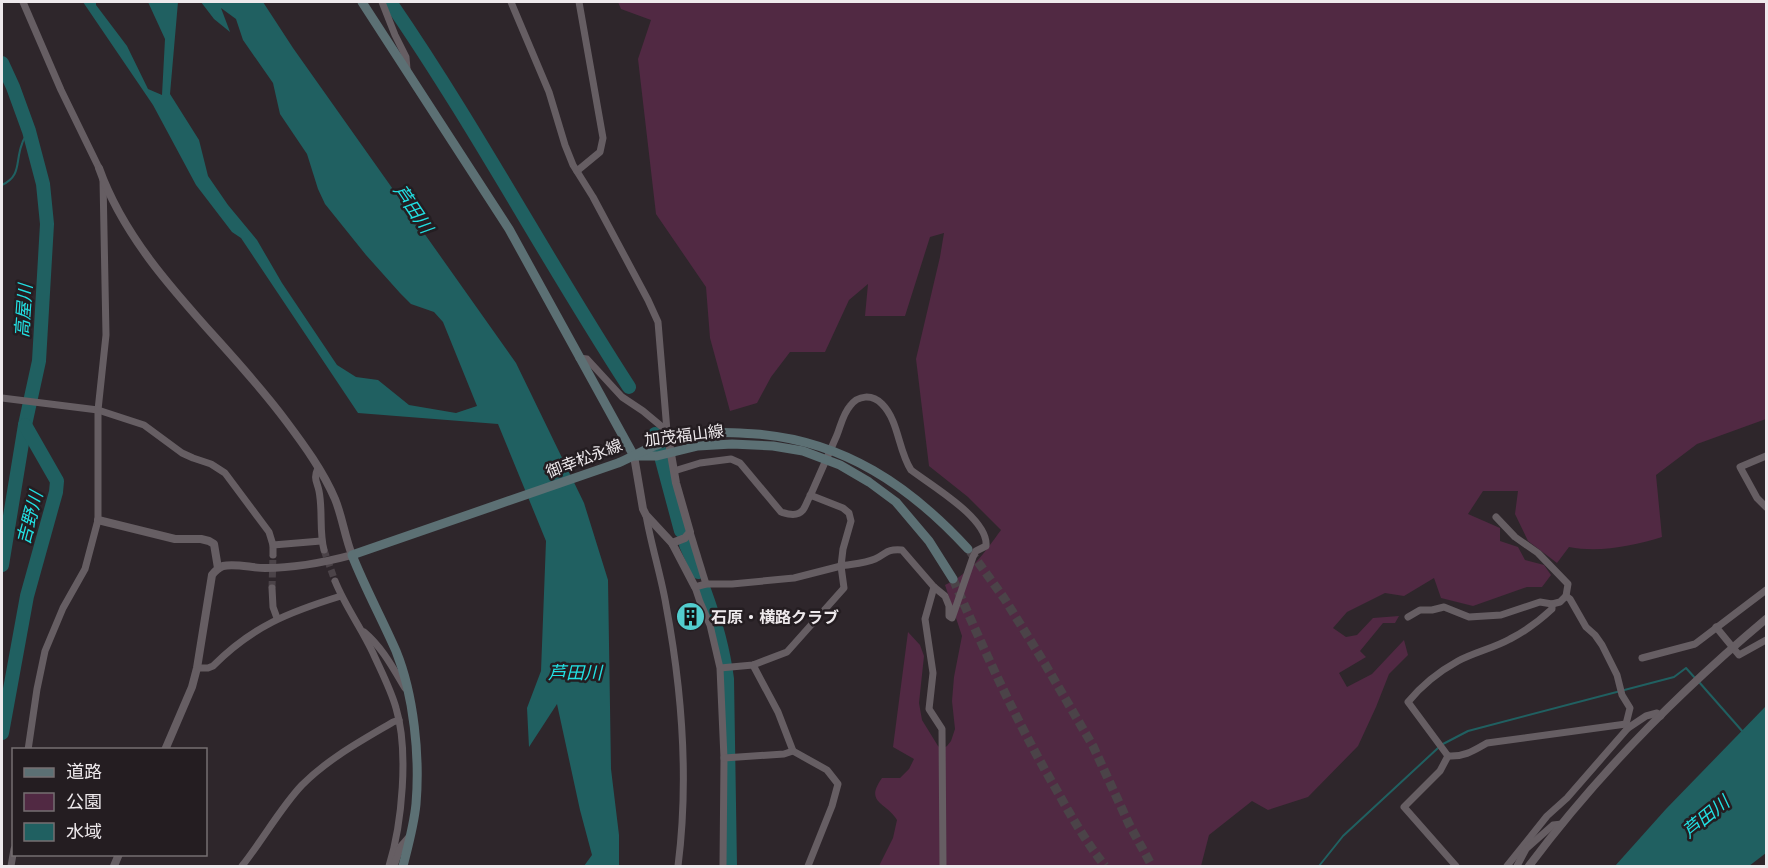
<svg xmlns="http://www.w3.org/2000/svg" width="1768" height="868" font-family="'Archivo Narrow','Noto Sans JP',sans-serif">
<rect width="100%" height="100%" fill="#2e262b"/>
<!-- green -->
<path fill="#512943" d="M 618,2 L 1766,2 L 1766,419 L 1697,444 L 1656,475 L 1662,537 C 1633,546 1599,553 1569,547 L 1557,563 L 1528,541 L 1515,514 L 1518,491 L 1483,491 L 1468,514 L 1500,528 L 1500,541 L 1518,547 L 1525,560 L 1544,565 L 1551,575 L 1542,587 L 1527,587 L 1473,606 L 1441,598 L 1434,578 L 1404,596 L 1385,593 L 1347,612 L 1333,628 L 1346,637 L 1357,635 L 1373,618 L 1399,616 L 1395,623 L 1383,623 L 1360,651 L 1366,657 L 1339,673 L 1347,687 L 1372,674 L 1404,640 L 1408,655 L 1389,674 L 1376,707 L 1358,746 L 1308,797 L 1268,810 L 1252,801 L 1209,835 L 1201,866 L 879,866 L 893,838 L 897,820 C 886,802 864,803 882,778 L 900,778 L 909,769 L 914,759 L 893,747 L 908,632 L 920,645 L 924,656 L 919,703 L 922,720 L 938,746 L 942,749 L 947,746 L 951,741 L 955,729 L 952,701 L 954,677 L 962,636 L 945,585 C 970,574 985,552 1001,530 L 968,497 L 929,466 L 916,359 L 940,257 L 944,233 L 930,237 L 905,316 L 865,316 L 868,284 L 849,300 L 825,352 L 790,352 L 771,377 L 757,403 L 730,411 L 710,338 L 706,287 L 656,214 L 638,59 L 651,20 L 621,9 Z"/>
<!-- water -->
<g fill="#206061">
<path d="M 83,2 L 96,2 L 96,5 L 127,46 L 148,89 L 162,95 L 165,39 L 148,2 L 178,2 L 170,94 L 199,140 L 208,176 L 228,205 L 257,240 L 282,283 L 337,365 L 356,377 L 378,380 L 409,405 L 456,413 L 477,406 L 443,322 L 434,312 L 411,304 L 400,293 L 366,255 L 325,204 L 318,189 L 307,154 L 280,114 L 273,83 L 243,40 L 236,19 L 221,8 L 230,32 L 214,19 L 201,2 L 263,2 L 293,48 L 516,363 L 584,503 L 608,580 L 611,769 L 619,835 L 619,866 L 584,866 L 592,855 L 580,810 L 557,704 L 529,747 L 527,708 L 541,671 L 546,541 L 498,424 L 358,413 L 241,238 L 232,232 L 196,185 L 153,105 Z"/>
<path d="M 1766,706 L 1766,853 L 1749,866 L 1615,866 L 1666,809 Z"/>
</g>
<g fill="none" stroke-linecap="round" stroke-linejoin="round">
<!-- stream -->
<g stroke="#206061" stroke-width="2">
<path d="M 2,185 C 22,176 15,161 22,144 C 23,139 27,135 29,131"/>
<path d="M 1699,682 L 1743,732"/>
<path d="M 1443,744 L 1468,731 L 1674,677 L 1686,668 L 1695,678"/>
<path d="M 1319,866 L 1343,836 L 1438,748"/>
</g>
<!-- river -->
<g stroke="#206061" stroke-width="14">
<path d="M 390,2 C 476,127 547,261 629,387"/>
<path d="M 2,63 L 13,87 L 29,131 L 43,184 L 47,224 L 39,361 L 25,425 L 2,565"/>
<path d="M 655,434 L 681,531"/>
<path d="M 686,545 L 698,572"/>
<path d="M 704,590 C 715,620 723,648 727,679 L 730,866"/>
<path d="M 2,733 L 27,596 L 56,492 L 57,481 L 25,425"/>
</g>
<!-- minor-tunnel -->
<g stroke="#4b4348" stroke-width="7" stroke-dasharray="7 3.5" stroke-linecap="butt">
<path d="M 324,550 L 335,581"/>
<path d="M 272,588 L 273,555"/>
</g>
<!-- secondary-tunnel -->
<g stroke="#4b4348" stroke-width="9" stroke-dasharray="9 4.5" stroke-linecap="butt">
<path d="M 970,551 L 1004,598 L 1045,664 L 1093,746 L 1129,824 L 1152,866"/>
<path d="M 953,579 C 984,650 1016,721 1056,789 C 1071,816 1086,842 1105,866"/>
</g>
<!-- minor -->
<g stroke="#665e63" stroke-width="7">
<path d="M 23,2 L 61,90 L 99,168"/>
<path d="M 382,2 L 395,35 L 406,57 L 407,69"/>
<path d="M 511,2 L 549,92 L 565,145 L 573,165 L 593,197 L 648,300 L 658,322 L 667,431"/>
<path d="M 577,171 L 600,152 L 603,138 L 579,2"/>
<path d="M 579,358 L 587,359 L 622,397 L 643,411 L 667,431"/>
<path d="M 2,398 L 98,410 L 144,425 L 182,453 L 193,458 L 211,464 L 225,473 L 269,532 L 273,545 L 273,555"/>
<path d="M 1766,456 L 1740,467 L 1757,498 L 1766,507"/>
<path d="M 318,468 C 313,479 317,481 319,491 C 323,511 319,531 324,550"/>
<path d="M 674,471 L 700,463 L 731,459 L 740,463 L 781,512 C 788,514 797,517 803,510 C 806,506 808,499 811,494 C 820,474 828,455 837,435 C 841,425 843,414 850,406 C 858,395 872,394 882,404 C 899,421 898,450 911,470 C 932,486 989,519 986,546 L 976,551 L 973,557 L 952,618 L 949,616 L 949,606 L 945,596 L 934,587 L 902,550 C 885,549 888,553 875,559 C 866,563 852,564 841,566 L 843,549 L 851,521 L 849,513 L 843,508 L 810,495"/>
<path d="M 646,515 C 651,545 661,575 666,605 C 682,690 689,780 678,866"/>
<path d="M 1496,517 L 1515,537 L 1538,553 L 1568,584 L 1566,596"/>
<path d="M 690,532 L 706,584"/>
<path d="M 273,545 L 321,541"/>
<path d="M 335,581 C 345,606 362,629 373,653 C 381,671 391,690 396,708 C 409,751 402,824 389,866"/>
<path d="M 934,587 L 925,619 L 933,673 L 929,709 L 942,729 L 943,866"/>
<path d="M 272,588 L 273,607 L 277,618"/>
<path d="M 1408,617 L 1420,610 L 1432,610 L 1444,607 L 1469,617 L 1501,615 L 1540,602 L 1552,604 L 1560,602 L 1566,596 L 1570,599 L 1586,627 L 1595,635 L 1602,645 L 1617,675 L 1622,695 L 1630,708 L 1626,724 L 1628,728"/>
<path d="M 1716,627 L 1739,655 L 1766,640"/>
<path d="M 364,632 C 382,647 393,668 405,688"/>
<path d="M 1642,658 L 1695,644 L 1766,590"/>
<path d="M 753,665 L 778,712 L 793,751 L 827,770 L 838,784 L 832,806 L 808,866"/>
<path d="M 197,668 L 208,668 L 213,666 C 253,626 289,612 341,596"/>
<path d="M 720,668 L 753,665 L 787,652 L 844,588 L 841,566 L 794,578 L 732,584 L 706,584 L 695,587 L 700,602 L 710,625 L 720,668 L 724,758 L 723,866"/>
<path d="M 28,750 L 37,689 L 45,651 L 63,608 L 85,569 L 98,520 L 98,410 L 106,335 L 103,180"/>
<path d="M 1448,756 C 1464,757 1473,751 1487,743 L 1626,724"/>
<path d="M 724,758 L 784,754 L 793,751"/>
<path d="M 11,866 L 14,849"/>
<path d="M 242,866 C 262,841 281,807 302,785 C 329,758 361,741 393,722 L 399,720"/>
<path d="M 394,866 L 401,846 L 408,838"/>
<path d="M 1456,866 L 1404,807 L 1440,771 L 1448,756 L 1408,702 C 1422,685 1438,672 1458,661 C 1475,652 1494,648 1510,639 C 1526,631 1539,621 1552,609 L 1552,604"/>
<path d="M 1507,866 L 1547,816 L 1567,798 L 1628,728 L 1646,716 L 1657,713 L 1661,716"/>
<path d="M 1517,866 L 1526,849 L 1553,825 L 1562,824"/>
</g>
<!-- tertiary -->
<g stroke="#665e63" stroke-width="8">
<path d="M 99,168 C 134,267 225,338 286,421 C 304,445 323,471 335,499 C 342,516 345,537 352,555 C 322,563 295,568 265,568 C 252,568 235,563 223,566 C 218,568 215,571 212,575 L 197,668 L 192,687 L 165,750"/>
<path d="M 667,431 L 676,483 L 690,532 L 685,538 L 672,543"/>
<path d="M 634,456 L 643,509 L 646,515 L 672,543 L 695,587"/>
<path d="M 98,520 L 175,539 L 201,539 L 209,541 L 214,544 L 218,568"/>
<path d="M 114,866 L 119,854"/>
<path d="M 1529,866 C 1597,775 1679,692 1766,619"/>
</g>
<!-- secondary -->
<g stroke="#5c7074" stroke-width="9">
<path d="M 362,2 L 509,229 L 634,456"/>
<path d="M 636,456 L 657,456 L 698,446 L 732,444 L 773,446 L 803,451 L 840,465 L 869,482 L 896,502 L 929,541 L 953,579"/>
<path d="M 403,866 C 408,846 414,825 416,804 C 420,757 414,695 396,651 C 382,619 365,588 352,555 L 618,463 C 630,458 640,452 652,447 C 665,441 682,437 696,435 C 716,431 736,433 756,434 C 844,441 910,486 968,549"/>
</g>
</g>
<!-- icons -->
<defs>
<symbol id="building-disc" viewBox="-11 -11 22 22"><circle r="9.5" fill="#52cdce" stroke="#241d21"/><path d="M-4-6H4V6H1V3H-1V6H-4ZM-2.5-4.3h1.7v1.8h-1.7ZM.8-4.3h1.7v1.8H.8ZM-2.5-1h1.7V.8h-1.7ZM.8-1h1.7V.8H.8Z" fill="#111"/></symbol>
</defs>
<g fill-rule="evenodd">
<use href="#building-disc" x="674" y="600" width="33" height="33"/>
</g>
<g text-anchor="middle" stroke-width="5" stroke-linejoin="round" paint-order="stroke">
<!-- street labels -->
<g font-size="16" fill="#eee9ec" stroke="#241d21">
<text transform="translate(684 435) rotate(-7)" y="6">加茂福山線</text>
<text transform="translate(584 458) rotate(-21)" y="6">御幸松永線</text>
</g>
<!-- poi labels -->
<g font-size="16" font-weight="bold" fill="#eee9ec" stroke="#241d21" text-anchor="start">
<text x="711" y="623">石原・横路クラブ</text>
</g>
<!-- water labels -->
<g font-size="18" font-style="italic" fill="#22e0e3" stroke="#241d21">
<text transform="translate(413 209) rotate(56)" y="6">芦田川</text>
<text transform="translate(24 311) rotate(-86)" y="6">高屋川</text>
<text transform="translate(30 518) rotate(-75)" y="6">吉野川</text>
<text x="575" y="679">芦田川</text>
<text transform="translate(1706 817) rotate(-39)" y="6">芦田川</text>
</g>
</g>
<!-- border -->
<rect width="1768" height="868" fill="none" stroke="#eee9ec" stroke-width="6"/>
<!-- legend -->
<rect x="12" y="748" width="195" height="108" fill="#241d21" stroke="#756f72" stroke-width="1.5"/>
<rect x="24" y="768" width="30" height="9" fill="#5c7074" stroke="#756f72" stroke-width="1.5"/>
<text x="66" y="778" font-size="18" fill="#eee9ec">道路</text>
<rect x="24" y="793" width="30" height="18" fill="#512943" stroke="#756f72" stroke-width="1.5"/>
<text x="66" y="808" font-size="18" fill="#eee9ec">公園</text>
<rect x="24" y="823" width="30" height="18" fill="#206061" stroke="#756f72" stroke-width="1.5"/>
<text x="66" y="838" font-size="18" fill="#eee9ec">水域</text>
</svg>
